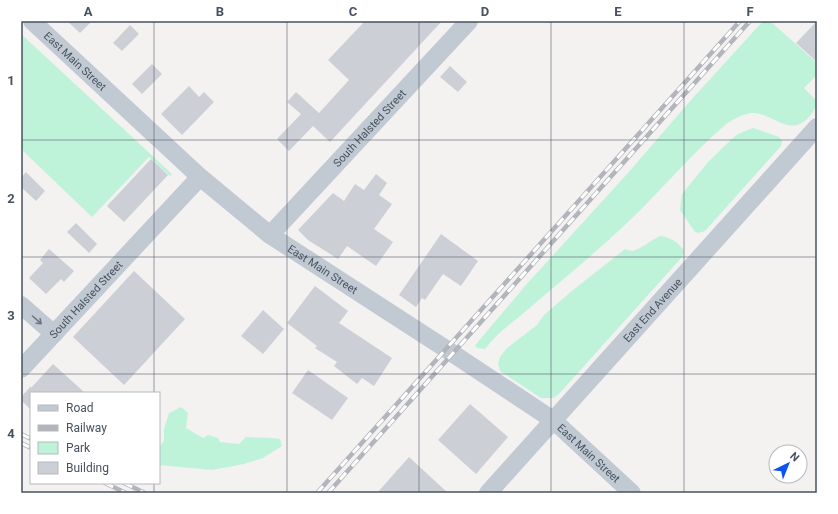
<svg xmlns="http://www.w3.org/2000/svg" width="838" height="514" font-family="Roboto,sans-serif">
<rect width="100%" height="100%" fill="#f4f1f1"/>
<!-- green -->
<g fill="#bef3da">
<path d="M 763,21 L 770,21 L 817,63 L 817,75 L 804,88 L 817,101 C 817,107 813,112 809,117 C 790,138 774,114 754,113 C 746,112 729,121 724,126 C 689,156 660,192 627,223 C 592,256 555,286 519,317 C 506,327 495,336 485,349 L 477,348 L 475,346 L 477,343 L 525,286 L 627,174 L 691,100 Z"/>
<path d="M 21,34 L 172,174 L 170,176 L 149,157 L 92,217 L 21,149 Z"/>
<path d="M 753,128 L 779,137 L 782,141 L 781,146 L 705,231 L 698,233 L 695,232 L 680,210 L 682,194 L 708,162 L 734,137 L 738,134 Z"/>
<path d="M 660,236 C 669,237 679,242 684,251 L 683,256 L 558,395 L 553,398 L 541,398 L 500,371 L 498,363 L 500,357 L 507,348 L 537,325 L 544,315 L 573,290 L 625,249 C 627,250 631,251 632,251 C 637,251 654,239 660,236 Z"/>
<path d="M 181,407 L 188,413 L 186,428 L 203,438 L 208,435 L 218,438 L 220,442 L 239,444 L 246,437 C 257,438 269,437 280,439 L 282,446 L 263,458 L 244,464 L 212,470 L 159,465 L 159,447 L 164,441 L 164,429 L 169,413 Z"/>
</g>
<!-- building -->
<g fill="#cdcfd7">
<path d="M 67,21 L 92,21 L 80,33 Z"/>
<path d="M 365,21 L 442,21 L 330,142 L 313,126 L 289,151 L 277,139 L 301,114 L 287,102 L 296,92 L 319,113 L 349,80 L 328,60 Z"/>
<path d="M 817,21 L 817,62 L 796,43 Z"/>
<path d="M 130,25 L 139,34 L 122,51 L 113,43 Z"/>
<path d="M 152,64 L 162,74 L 142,94 L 132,84 Z"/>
<path d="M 450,66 L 467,82 L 458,92 L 440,77 Z"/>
<path d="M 189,86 L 199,97 L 204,92 L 214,102 L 182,135 L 161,114 Z"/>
<path d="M 151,159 L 168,175 L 124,222 L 107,206 Z"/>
<path d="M 26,172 L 45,191 L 36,201 L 21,187 L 21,178 Z"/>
<path d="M 376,174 L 387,183 L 379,195 L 392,204 L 374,229 L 393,242 L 376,266 L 347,246 L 338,259 L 308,240 L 298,230 L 333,193 L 344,201 L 355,184 L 364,190 Z"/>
<path d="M 76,223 L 97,244 L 89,253 L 67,232 Z"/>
<path d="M 441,234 L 478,261 L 461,286 L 443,274 L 425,300 L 422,298 L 416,307 L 399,295 Z"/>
<path d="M 49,249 L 74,271 L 64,282 L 61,279 L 46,294 L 29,278 L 43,263 L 40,260 Z"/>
<path d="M 134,271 L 185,319 L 124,385 L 73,337 Z"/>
<path d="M 315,286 L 348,311 L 339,323 L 392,358 L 374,386 L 362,378 L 357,384 L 334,366 L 337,362 L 315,348 L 317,346 L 287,323 Z"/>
<path d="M 263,310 L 284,329 L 263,354 L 241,336 Z"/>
<path d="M 53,364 L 85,393 L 31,393 L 31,410 L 21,400 L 21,397 L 31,386 L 31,388 Z"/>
<path d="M 308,370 L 348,398 L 332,420 L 292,393 Z"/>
<path d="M 470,404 L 508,437 L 476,474 L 438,440 Z"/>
<path d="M 409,457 L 448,493 L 377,493 Z"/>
</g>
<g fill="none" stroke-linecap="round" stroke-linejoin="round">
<!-- minor -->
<g stroke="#c1c9d3" stroke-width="18">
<path id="s1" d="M 32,21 L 200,177 L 270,235 L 446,349 L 553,420 L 632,493"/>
<path id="s2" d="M 270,235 L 469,21"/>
<path d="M 21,305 L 54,334"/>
<path id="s3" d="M 21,369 L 200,177"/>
<path id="s4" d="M 488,493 L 817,127"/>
</g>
<defs>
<g id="rail">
<path d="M 21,434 L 31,439"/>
<path d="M 21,443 L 31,448"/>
<path d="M 105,483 L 126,493"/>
<path d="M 124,483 L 145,493"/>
<path d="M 317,493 L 740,21"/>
<path d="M 328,493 L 750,21"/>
</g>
</defs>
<!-- rail casing -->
<use href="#rail" stroke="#b3b5bc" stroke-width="4.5"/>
<!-- rail -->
<use href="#rail" stroke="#fff" stroke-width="3" stroke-dasharray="9" stroke-linecap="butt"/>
</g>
<!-- one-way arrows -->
<defs><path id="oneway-shaft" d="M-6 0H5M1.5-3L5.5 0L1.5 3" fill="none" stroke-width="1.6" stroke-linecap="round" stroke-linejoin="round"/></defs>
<use stroke="#6c7582" href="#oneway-shaft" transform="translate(37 320) rotate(42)"/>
<!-- grid -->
<path fill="none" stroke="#475160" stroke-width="1" stroke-opacity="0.55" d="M 154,21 L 154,393M 287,21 L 287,493M 419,21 L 419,493M 551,21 L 551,493M 684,21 L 684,493M 21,140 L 817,140M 21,257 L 817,257M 21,374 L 817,374M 154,483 L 154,493"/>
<g text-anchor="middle" stroke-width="3" stroke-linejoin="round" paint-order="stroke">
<!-- street labels -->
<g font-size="11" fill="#475160" stroke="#fff">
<text dy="4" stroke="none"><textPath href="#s1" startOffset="59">East Main Street</textPath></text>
<text dy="4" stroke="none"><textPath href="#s2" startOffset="146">South Halsted Street</textPath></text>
<text dy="4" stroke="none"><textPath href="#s1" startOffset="383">East Main Street</textPath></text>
<text dy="4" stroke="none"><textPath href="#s3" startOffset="95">South Halsted Street</textPath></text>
<text dy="4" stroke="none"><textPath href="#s4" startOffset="246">East End Avenue</textPath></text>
<text dy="4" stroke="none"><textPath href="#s1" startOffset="707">East Main Street</textPath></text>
</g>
</g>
<!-- border -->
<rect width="838" height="514" fill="none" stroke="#ffffff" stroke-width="44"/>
<!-- legend -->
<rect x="30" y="392" width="130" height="92" fill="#ffffff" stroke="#b5b9bf"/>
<rect x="38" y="405" width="20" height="6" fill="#c1c9d3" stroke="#b5b9bf"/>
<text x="66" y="412" font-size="12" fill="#475160">Road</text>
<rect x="38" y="425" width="20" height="6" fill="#b3b5bc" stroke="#b5b9bf"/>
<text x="66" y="432" font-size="12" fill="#475160">Railway</text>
<rect x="38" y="442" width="20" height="12" fill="#bef3da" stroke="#b5b9bf"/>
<text x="66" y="452" font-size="12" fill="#475160">Park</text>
<rect x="38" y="462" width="20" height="12" fill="#cdcfd7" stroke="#b5b9bf"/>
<text x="66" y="472" font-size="12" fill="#475160">Building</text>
<!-- north arrow -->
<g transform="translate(788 464) rotate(43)"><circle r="19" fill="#ffffff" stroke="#b5b9bf"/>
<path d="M0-3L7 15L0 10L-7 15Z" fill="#0d52f2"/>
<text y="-6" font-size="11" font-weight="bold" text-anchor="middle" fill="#475160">N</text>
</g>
<rect x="22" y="22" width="794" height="470" fill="none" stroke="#475160" stroke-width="1.5"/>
<g font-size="13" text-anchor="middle" font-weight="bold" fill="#475160">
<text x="88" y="16">A</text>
<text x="220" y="16">B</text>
<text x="353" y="16">C</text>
<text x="485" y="16">D</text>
<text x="618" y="16">E</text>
<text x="750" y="16">F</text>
<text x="11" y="85">1</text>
<text x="11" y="203">2</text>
<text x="11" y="320">3</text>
<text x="11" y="438">4</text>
</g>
</svg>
